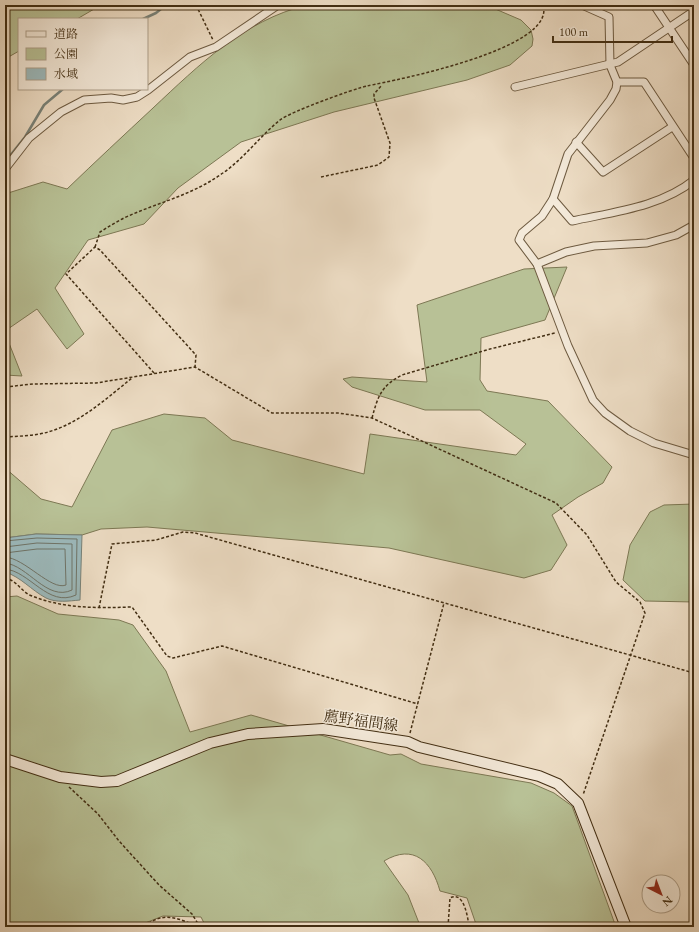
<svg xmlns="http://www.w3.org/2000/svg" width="699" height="932" font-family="'EB Garamond','Noto Serif JP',serif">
<rect width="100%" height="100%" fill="#eedec6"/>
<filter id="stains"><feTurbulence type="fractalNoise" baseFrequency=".005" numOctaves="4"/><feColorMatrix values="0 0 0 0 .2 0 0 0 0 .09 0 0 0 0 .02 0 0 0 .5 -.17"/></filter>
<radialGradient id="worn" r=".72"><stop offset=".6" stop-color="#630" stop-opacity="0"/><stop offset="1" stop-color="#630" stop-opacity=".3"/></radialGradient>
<!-- green -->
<g fill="#b8c196" stroke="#7d7854">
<path d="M 5,5 L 101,5 L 77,19 L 19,19 L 19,51 L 5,59 Z"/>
<path d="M 307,5 L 486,5 L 521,20 L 531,30 L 533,39 L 532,46 L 510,65 L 467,80 L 334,112 L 241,142 L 178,188 L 144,224 L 88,240 L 55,288 L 84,334 L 67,349 L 37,309 L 5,331 L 5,194 L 43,182 L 67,189 C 95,162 124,135 153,108 C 199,65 243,21 307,5 Z"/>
<path d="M 567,267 L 545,320 L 481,338 L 480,380 L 487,391 L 548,401 L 612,467 L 603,483 L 578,497 L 552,515 L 567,545 L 551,570 L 524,578 L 389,548 L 147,527 L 101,529 L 82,535 L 36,534 L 5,538 L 5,468 L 41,499 L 72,507 L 112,430 L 164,414 L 205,418 L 232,440 L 364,474 L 370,434 L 516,455 L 526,444 L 480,410 L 425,410 L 352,387 L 343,379 L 352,377 L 427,382 L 417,305 L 524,269 Z"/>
<path d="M 5,333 L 22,376 L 5,375 Z"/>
<path d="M 694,504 L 694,602 L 645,601 L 623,580 L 630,545 L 650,512 L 664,505 Z"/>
<path d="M 17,596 L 58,614 L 119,620 L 133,625 L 166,671 L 190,732 L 251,715 L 390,755 L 401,754 L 421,764 L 531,783 L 554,793 L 572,806 L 616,927 L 477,927 L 467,898 L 440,891 C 432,862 414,843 384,861 L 408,895 L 419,923 L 419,927 L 206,927 L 201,917 L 163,916 L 140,925 L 138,927 L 5,927 L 5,597 Z"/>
</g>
<!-- water -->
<path fill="#9cbabd" stroke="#788279" d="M 36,534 L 82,535 L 80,600 C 69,601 56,603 46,598 C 31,590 21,577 5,572 L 5,538 Z"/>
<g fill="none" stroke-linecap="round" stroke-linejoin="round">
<!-- shore -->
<g stroke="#6f7468" stroke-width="1">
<path d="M 5,541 L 37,538 L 77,539 L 76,595 C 48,608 30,571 5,569"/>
<path d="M 5,547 L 37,543 L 72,544 L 72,590 C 47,602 28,565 5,563"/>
<path d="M 5,553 L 37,549 L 65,549 L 66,585 C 51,591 25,558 5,557"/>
</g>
<!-- stream -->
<g stroke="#788279" stroke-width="2.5">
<path d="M 143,19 L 156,13 L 166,5"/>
<path d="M 5,162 L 25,137 L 44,105 L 63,89"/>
</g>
<defs>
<g id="street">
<path d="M 582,5 L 609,17 L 610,65 L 617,82 L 616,89 L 610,100 L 568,154 L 553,199 L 542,216 L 522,233 L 519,240 L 537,264 L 568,346 L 593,400 L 605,413 L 630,431 L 654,443 L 694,455"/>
<path d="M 654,5 L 694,65"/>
<path d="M 617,82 L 644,82 L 694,158"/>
<path d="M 515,87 L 618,62 L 694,11"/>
<path d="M 576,142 L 603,172 L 672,127"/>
<path d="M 5,169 L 29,138 L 61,112 L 84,100 L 111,98 L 123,100 L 137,97 L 148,90 L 190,57 L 216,47 L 278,5"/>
<path d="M 553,199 L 572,221 C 613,212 661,207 694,180"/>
<path d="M 537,264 L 566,252 L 594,246 L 647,243 L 676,235 L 694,225"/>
</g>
<path id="secondary" d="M 5,759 L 60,777 L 101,782 L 117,781 L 210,743 L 248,734 L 323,729 L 408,742 L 419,747 L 539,776 L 558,784 L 578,803 L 626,927"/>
</defs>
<!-- street casing -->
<use href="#street" stroke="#6d5a40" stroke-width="9"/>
<!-- secondary casing -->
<use href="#secondary" stroke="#422e13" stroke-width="12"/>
<!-- path -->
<g stroke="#422e13" stroke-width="1.5" stroke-dasharray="3 2" stroke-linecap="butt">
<path d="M 196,5 L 213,40"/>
<path d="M 321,177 L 378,165 L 389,157 L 390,143 L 374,98 L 374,94 L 382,85"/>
<path d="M 95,247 L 100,232 C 108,227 116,222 124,218 C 156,203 190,196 220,175 C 243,160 259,137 280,120 C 290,112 353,89 367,86 C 396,80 557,49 543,5"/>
<path d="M 154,373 L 66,274 L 95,247 L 100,250 L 196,355 L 195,367"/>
<path d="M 5,387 L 33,384 L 96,383 L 195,367 L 272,413 L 338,413 L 372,418 L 556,503 L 587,535 L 616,582 L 640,602 L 645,613 L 583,795"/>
<path d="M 372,418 C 378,396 381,386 402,375 L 490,349 L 555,333"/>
<path d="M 5,437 C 19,436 35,436 48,432 C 80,423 107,398 132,378"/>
<path d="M 5,578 C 17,580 21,592 32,596 C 65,609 97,608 132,607 L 167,656 L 173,658 L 222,646 L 418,704"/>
<path d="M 99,608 L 112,544 L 156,540 L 183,532 L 195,533 L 694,673"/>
<path d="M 410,733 L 444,603"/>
<path d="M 69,787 L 98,814 L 119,841 L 159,885 L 192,914 L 200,927"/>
<path d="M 145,927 C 162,910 180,919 199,927"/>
<path d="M 448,927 L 450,898 C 464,890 468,918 469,927"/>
</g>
<!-- street -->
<use href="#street" stroke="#f4eada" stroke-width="7"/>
<!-- secondary -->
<use href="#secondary" stroke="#f4eada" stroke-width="10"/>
</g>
<g text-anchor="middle" stroke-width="3" stroke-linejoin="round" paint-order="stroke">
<!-- street labels -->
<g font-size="15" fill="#422e13" stroke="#f4eada">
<text transform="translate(361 721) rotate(8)" y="5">薦野福間線</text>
</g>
</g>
<!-- margin -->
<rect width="699" height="932" fill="none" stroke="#eedec6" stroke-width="20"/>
<rect x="6" y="6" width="687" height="920" fill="none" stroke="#422e13" stroke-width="2"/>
<rect x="10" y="10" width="679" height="912" fill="none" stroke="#422e13"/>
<!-- legend -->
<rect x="18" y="18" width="130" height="72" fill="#f4eada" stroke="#ad9f8a"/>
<rect x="26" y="31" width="20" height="6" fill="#f4eada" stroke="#ad9f8a"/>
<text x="54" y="38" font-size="12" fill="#422e13">道路</text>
<rect x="26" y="48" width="20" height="12" fill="#b8c196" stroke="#ad9f8a"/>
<text x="54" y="58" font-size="12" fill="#422e13">公園</text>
<rect x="26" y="68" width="20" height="12" fill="#9cbabd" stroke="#ad9f8a"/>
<text x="54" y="78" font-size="12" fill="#422e13">水域</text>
<!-- north arrow -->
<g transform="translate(661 894) rotate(138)"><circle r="19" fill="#f4eada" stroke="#ad9f8a"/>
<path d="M0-3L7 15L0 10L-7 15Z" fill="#8f2418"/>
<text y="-6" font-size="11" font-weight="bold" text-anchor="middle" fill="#422e13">N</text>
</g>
<!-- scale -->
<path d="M553 36v6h119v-6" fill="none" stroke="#422e13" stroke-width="2"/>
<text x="559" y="36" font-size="12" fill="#422e13" stroke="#f4eada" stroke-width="3" paint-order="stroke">100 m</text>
<rect width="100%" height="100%" filter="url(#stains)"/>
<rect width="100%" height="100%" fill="url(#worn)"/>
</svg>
